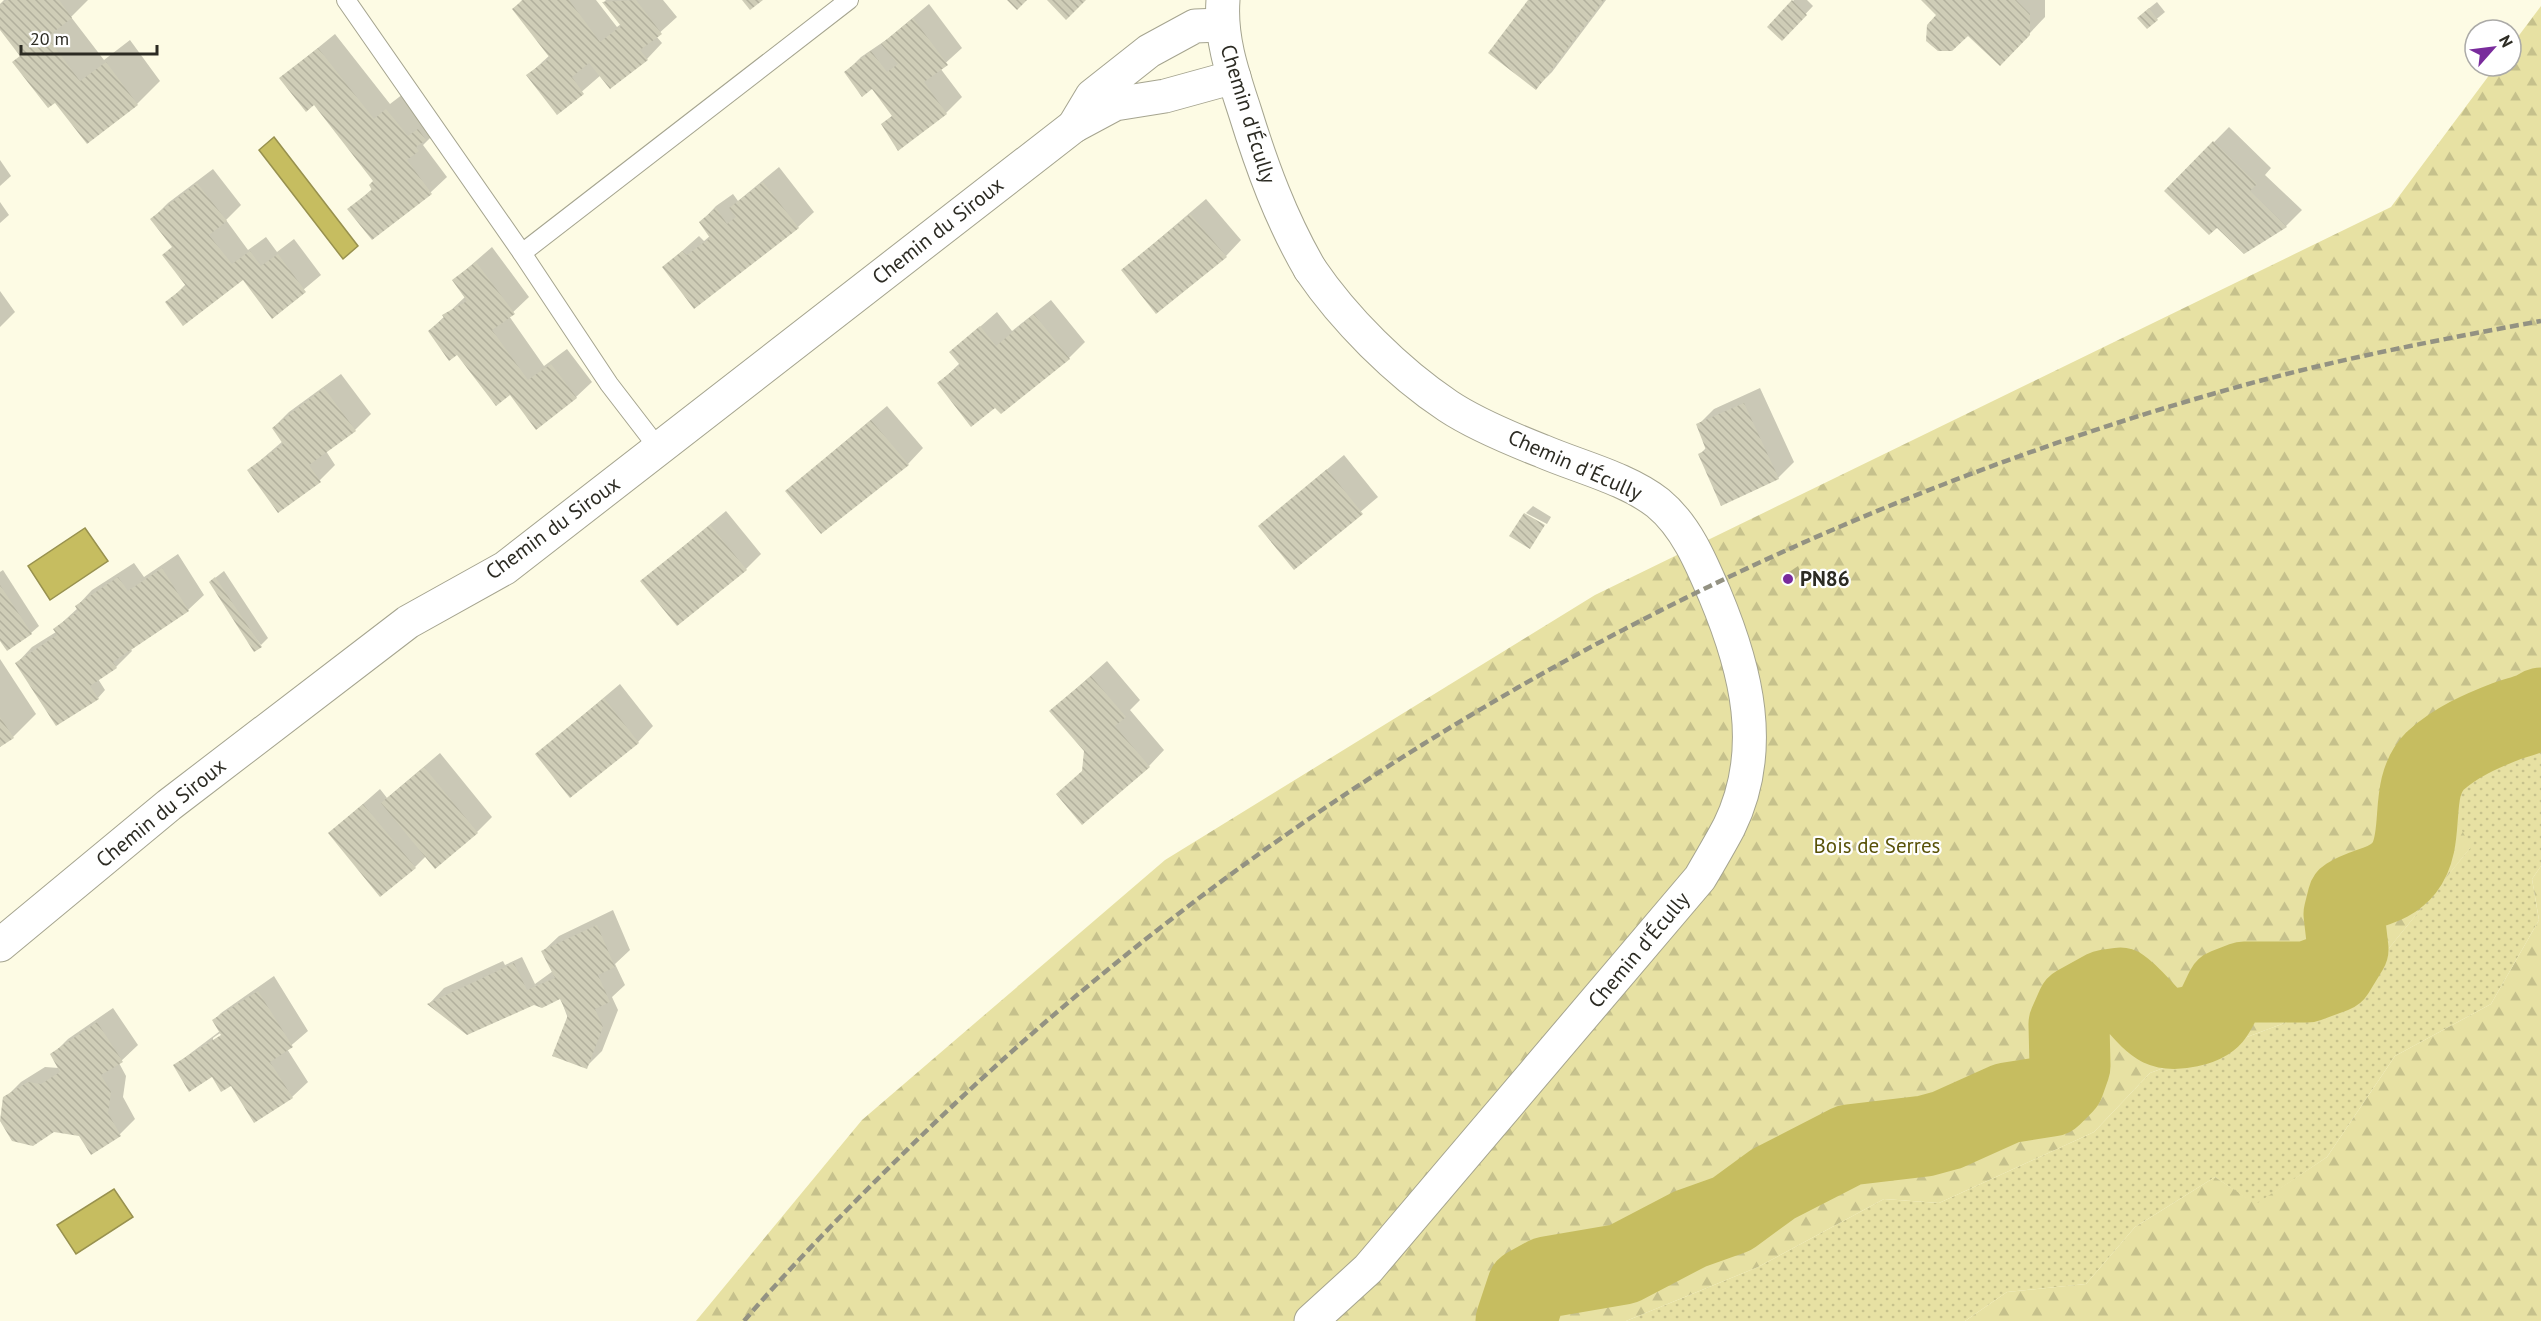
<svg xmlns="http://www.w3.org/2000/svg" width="2541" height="1321" font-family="'PT Sans',sans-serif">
<defs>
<pattern id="grass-dots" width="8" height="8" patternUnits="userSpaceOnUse" patternTransform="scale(1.5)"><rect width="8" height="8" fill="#e7e1a3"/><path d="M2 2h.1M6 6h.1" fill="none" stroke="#c6c18c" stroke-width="1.8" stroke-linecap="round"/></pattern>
<pattern id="forest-firs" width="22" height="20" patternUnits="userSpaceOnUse" patternTransform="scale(1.5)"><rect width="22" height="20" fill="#e7e1a3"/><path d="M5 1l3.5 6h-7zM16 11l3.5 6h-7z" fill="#c6c18c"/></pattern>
<pattern id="building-back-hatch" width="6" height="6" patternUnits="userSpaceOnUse" patternTransform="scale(1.5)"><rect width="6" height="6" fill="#cfcdb7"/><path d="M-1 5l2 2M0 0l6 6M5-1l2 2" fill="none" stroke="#b2b09d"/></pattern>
</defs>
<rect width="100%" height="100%" fill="#fdfbe4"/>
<!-- grass -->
<path fill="url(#grass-dots)" d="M 2528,735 L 2541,740 L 2541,866 L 2532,879 L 2539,920 L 2491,1004 L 2395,1056 L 2327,1157 L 2256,1205 L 2215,1177 L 2135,1227 L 2086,1284 L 2007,1292 L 1965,1321 L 1626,1321 L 1758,1267 L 1884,1199 L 1939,1203 L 2094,1132 L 2150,1073 L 2347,1000 L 2470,848 L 2446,803 L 2480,761 Z"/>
<!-- forest -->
<g fill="url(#forest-firs)">
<path d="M 2541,6 L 2541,740 L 2528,735 L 2480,761 L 2447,803 L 2471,847 L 2347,1000 L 2150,1073 L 2094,1132 L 1939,1203 L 1884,1199 L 1758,1267 L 1626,1321 L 696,1321 L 862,1120 L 1165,860 L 1595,595 L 2391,207 L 2496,66 L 2511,66 L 2511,46 Z"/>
<path d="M 2541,866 L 2541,1321 L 1965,1321 L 2007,1292 L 2086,1284 L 2135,1227 L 2215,1177 L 2256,1204 L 2327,1157 L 2395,1056 L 2491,1004 L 2539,920 L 2532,879 Z"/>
</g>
<!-- water -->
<g fill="#c6bd60" stroke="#98914e" stroke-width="1.5">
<path d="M 274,137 L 358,246 L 343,259 L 259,150 Z"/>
<path d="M 85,528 L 108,561 L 50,600 L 28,566 Z"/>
<path d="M 114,1189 L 133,1217 L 76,1254 L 57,1225 Z"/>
</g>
<!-- shadow -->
<g fill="#0003" fill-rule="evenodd">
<path d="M 4,0 L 88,0 L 71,17 L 104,60 L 130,40 L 160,81 L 137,104 L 88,142 L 0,27 L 0,4 Z"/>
<path d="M 522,0 L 596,0 L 617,27 L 621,24 L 604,2 L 606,0 L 663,0 L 677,17 L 656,36 L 662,43 L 647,59 L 601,75 L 557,113 L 528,75 L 550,55 L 514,9 Z"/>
<path d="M 1530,0 L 1606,0 L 1552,72 L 1536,88 Z"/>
<path d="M 1794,0 L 1807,0 L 1813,6 L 1782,39 L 1769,27 Z"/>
<path d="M 1923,0 L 2045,0 L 2045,17 L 2015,49 L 1968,34 L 1938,15 Z"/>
<path d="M 2157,2 L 2165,12 L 2147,27 L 2147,10 Z"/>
<path d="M 929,4 L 962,48 L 940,68 L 962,97 L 946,113 L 899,149 L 883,124 L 893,115 L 873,87 L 846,72 L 861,57 L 889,38 Z"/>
<path d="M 335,34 L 390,104 L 403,94 L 434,134 L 423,145 L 447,177 L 431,192 L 372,238 L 349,210 L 373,188 L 375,181 L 315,103 L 281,78 Z"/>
<path d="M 2229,127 L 2271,168 L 2265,175 L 2302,210 L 2286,226 L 2244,252 L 2217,226 L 2166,191 Z"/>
<path d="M 0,160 L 11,176 L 0,186 Z"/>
<path d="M 779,167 L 814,212 L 798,227 L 664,267 L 699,236 L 704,241 L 711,235 L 701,222 L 716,206 L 733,194 L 738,201 Z"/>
<path d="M 213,169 L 241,205 L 226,220 L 248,250 L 266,237 L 277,252 L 294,239 L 321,275 L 272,316 L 243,278 L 167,303 L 186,284 L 173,246 L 152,219 L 168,203 Z"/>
<path d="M 1206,199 L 1241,240 L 1226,256 L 1123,270 Z"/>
<path d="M 0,202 L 9,215 L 0,223 Z"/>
<path d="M 492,247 L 529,297 L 509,316 L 544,366 L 567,349 L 592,382 L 576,397 L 511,393 L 429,331 L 466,296 L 454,280 Z"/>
<path d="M 0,291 L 15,312 L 0,327 Z"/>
<path d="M 1051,300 L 1085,342 L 1069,358 L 995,406 L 939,383 L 960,363 L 951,352 L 997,312 L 1012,331 Z"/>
<path d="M 341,374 L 371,414 L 355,430 L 326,451 L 335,465 L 320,480 L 249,470 L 283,441 L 273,428 L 289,412 Z"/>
<path d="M 1760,388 L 1794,462 L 1778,478 L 1700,454 L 1707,447 L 1698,425 L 1714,409 Z"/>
<path d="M 887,406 L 923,448 L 908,464 L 787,491 Z"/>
<path d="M 1344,455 L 1378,497 L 1294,568 L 1260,526 Z"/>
<path d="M 1533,506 L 1551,517 L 1547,524 L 1526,513 Z"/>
<path d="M 726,511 L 761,554 L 746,569 L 642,581 Z"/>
<path d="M 178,554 L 204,595 L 188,610 L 130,648 L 132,651 L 116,667 L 98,679 L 105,690 L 98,698 L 17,663 L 32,647 L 56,632 L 55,629 L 78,608 L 77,606 L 92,590 L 134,563 L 144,577 Z"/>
<path d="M 1798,566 L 1801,573 L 1794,581 L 1782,577 Z"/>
<path d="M 3,570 L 39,626 L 31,633 L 0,638 L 0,572 Z"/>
<path d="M 224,571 L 268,638 L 261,645 L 210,582 Z"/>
<path d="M 0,659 L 36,714 L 13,737 L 0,745 Z"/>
<path d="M 1107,661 L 1140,700 L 1130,710 L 1164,750 L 1149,766 L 1084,770 L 1085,751 L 1068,696 Z"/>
<path d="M 620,684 L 653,726 L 638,742 L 537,754 Z"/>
<path d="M 440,753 L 492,817 L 477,832 L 426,856 L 415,867 L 330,833 L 380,789 L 387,798 Z"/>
<path d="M 613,910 L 630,950 L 615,964 L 625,985 L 612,997 L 618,1010 L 602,1051 L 586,1067 L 560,997 L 534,1003 L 429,1004 L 444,988 L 503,961 L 505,965 L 522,957 L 535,984 L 553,971 L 543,951 L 559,936 Z"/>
<path d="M 274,976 L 308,1031 L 287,1049 L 308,1082 L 292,1097 L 231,1084 L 212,1075 L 175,1065 L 220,1031 L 214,1020 L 221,1013 ZM 226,1029 L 228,1032 L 213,1041 L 213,1038 Z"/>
<path d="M 113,1008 L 138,1045 L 119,1063 L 126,1076 L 123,1097 L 135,1119 L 120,1134 L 80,1134 L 5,1098 L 21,1082 L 45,1067 L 59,1068 L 52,1055 L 68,1039 Z"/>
</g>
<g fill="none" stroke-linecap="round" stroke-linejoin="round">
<!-- river -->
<path stroke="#c6bd60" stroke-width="81" d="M 1516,1321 L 1527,1288 L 1547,1277 L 1623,1264 L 1690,1229 L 1732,1214 L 1773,1184 L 1849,1145 L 1925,1136 L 1947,1130 L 2007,1103 L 2051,1096 L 2064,1083 L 2070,1066 L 2069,1024 L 2077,1006 L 2106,990 L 2120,988 C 2136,999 2146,1018 2161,1026 C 2174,1032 2205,1026 2213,1014 C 2218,1007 2222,997 2226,989 L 2244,982 L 2307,982 L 2334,972 L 2348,949 L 2344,914 L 2348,898 C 2367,886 2389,887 2404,868 C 2427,838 2407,789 2435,761 C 2456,742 2481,731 2507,721 C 2518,717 2531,715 2541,708"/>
</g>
<!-- building -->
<g fill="url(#building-back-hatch)">
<path d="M 7,0 L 59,0 L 72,18 L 47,37 L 80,81 L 106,62 L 138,105 L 87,144 L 55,103 L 48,108 L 12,62 L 20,56 L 0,30 L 0,5 Z"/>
<path d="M 523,0 L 569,0 L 600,42 L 621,26 L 602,2 L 636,0 L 662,34 L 640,50 L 648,60 L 610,89 L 589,63 L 572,77 L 584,94 L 557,115 L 526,75 L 550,58 L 512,9 Z"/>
<path d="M 742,0 L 763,0 L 750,10 Z"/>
<path d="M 1007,0 L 1027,0 L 1017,10 Z"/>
<path d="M 1047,0 L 1086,0 L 1066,20 Z"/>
<path d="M 1528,0 L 1604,0 L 1536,90 L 1488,53 Z"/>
<path d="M 1792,0 L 1807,15 L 1782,41 L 1767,27 Z"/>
<path d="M 1921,0 L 2016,0 L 2030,14 L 2030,35 L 2000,66 L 1968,36 L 1952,51 L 1938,51 L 1926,41 L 1927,25 L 1936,15 Z"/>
<path d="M 2149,8 L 2158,20 L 2147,29 L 2137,18 Z"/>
<path d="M 913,18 L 948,65 L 924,82 L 947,114 L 898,151 L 881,124 L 892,116 L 872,89 L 862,97 L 844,72 L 871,51 L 887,72 L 898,64 L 881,44 Z"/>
<path d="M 318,48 L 374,119 L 386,109 L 408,136 L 418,129 L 426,140 L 416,147 L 419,151 L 407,160 L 432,194 L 372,240 L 347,209 L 372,190 L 369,185 L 373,181 L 314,105 L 306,112 L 279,78 Z"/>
<path d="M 2213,141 L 2257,184 L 2250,191 L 2287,227 L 2244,254 L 2217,228 L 2209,235 L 2164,191 Z"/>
<path d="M 763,182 L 799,228 L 694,309 L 662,267 L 682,251 L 687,255 L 710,238 L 699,222 L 716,208 L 727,224 L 736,217 L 729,208 Z"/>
<path d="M 197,183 L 227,221 L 209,235 L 232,264 L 250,251 L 261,266 L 278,254 L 306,292 L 272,319 L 243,280 L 183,326 L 165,302 L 186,286 L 162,255 L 172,247 L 150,219 Z"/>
<path d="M 1190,214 L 1227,257 L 1156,314 L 1121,270 Z"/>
<path d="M 476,262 L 515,314 L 492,330 L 528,380 L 551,364 L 577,398 L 536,430 L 510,395 L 496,406 L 457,355 L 449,361 L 428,331 L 444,318 L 442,315 L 467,301 L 452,280 Z"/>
<path d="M 1034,314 L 1070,359 L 1001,414 L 995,408 L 971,427 L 937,383 L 960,365 L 949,352 L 980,326 L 996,346 Z"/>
<path d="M 324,388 L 356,431 L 309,465 L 321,482 L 278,513 L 247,470 L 283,444 L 272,428 Z"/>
<path d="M 1744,403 L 1779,479 L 1721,506 L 1698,454 L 1706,450 L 1696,424 Z"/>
<path d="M 871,420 L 909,465 L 821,534 L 785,491 Z"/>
<path d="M 1327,469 L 1363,514 L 1294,570 L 1258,526 Z"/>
<path d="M 1524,513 L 1545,525 L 1530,549 L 1509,536 Z"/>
<path d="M 710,525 L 747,570 L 677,626 L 640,581 Z"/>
<path d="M 162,568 L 189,611 L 113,662 L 117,668 L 90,686 L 99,699 L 56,726 L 15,663 L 57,635 L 53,629 L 78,611 L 75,606 L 118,577 L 128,591 Z"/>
<path d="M 1790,573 L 1795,582 L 1785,586 L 1781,577 Z"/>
<path d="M 215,577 L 262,647 L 254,652 L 209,582 Z"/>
<path d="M 0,585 L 32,634 L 7,651 L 0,641 Z"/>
<path d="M 1091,676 L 1126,717 L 1115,726 L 1150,767 L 1082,825 L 1056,794 L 1082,771 L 1084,751 L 1049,711 Z"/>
<path d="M 604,698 L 639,743 L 570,798 L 535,754 Z"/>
<path d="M 0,717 L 14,738 L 0,747 Z"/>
<path d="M 424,767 L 478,833 L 435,869 L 381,803 Z"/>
<path d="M 363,804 L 416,868 L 380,897 L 328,833 Z"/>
<path d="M 597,925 L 615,967 L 598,975 L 610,1002 L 595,1009 L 603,1027 L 587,1069 L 552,1056 L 568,1015 L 560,999 L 542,1008 L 534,1005 L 467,1035 L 427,1004 L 514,963 L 527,990 L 555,978 L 541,951 Z"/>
<path d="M 258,991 L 293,1047 L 270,1062 L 293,1098 L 254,1123 L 231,1086 L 221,1092 L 212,1077 L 189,1092 L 173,1065 L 221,1035 L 212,1020 Z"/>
<path d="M 97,1022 L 123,1062 L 101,1075 L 111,1092 L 108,1113 L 121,1136 L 91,1155 L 79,1136 L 54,1132 L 33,1146 L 12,1141 L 0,1121 L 3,1097 L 28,1082 L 41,1084 L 60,1072 L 50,1054 Z"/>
</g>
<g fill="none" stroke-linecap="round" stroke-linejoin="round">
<defs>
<g id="lane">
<path d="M 346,0 L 522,253 L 609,384 L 659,449"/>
<path d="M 522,253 L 849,0"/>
</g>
<g id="street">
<path d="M 1221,25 L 1195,26 L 1149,51 L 1092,96 L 1074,126 L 1115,104 L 1165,96 L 1234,77"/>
<path d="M 1310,269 C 1344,319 1397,372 1448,406 C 1472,422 1514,440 1542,451 C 1579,467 1626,478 1658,503 C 1686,526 1701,562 1715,595 C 1746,669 1767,750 1729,827 C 1720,844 1710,861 1700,878 L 1368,1269 L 1311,1321"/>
<path d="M 0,945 L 169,805 L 408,622 L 505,568 L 1074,126"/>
</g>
<path id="secondary" d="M 1223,0 C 1220,39 1233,75 1245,112 C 1262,167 1281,219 1310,269"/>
</defs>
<!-- lane casing -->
<use href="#lane" stroke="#a5a48f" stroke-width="20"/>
<!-- street casing -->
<use href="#street" stroke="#a5a48f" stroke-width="35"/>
<!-- secondary casing -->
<use href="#secondary" stroke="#a5a48f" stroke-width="35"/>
<!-- lane -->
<use href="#lane" stroke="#fff" stroke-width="18"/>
<!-- street -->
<use href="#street" stroke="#fff" stroke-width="33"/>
<!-- secondary -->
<use href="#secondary" stroke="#fff" stroke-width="33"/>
<!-- rail -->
<path stroke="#939282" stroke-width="4.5" stroke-dasharray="9 4.5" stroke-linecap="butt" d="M 744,1321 C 799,1257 859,1197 919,1138 C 1291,776 1762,514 2263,380 C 2354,356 2448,338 2541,321"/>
</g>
<!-- markers -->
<circle fill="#792b9c" stroke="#fff" stroke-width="2" cx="1788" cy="579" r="6"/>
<g text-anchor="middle" stroke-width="4.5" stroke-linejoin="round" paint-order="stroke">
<!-- street labels -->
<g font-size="21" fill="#2c2b23" stroke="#fff">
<text transform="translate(1248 114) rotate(73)" y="7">Chemin d'Écully</text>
<text transform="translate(938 231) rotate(-38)" y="7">Chemin du Siroux</text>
<text transform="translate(1575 465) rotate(24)" y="7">Chemin d'Écully</text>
<text transform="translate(553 528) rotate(-36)" y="7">Chemin du Siroux</text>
<text transform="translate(161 813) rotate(-39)" y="7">Chemin du Siroux</text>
<text transform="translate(1639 950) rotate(-50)" y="7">Chemin d'Écully</text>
</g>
<!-- poi labels -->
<g font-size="21" font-weight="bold" fill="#2c2b23" stroke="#fff" text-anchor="start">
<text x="1800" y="586">PN86</text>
</g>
<!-- park labels -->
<g font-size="21" fill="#595208" stroke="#fff">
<text x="1877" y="853">Bois de Serres</text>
</g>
</g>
<!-- north arrow -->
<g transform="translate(2493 48) rotate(62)"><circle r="28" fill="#ffffff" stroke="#abaaa7" stroke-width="1.5"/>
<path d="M0-4.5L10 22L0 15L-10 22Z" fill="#792b9c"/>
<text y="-9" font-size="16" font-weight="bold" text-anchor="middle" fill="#2c2b23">N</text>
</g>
<!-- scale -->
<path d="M21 45v9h136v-9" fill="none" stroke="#2c2b23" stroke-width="3"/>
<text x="30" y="45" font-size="18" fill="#2c2b23" stroke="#ffffff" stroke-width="4.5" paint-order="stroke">20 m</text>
</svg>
